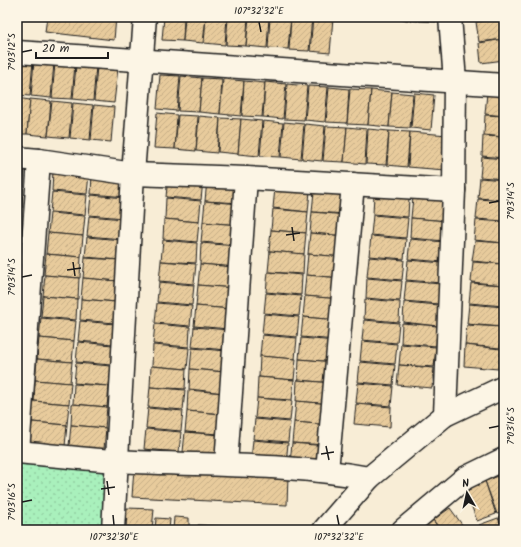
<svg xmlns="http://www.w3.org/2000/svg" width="521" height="547" font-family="Kalam,sans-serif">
<defs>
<pattern id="park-dots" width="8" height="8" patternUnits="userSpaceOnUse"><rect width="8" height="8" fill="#a9f0bc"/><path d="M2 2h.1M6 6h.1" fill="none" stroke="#91cda1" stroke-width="1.8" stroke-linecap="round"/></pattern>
<pattern id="building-hatch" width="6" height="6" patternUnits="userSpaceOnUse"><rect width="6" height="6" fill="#e8cb9c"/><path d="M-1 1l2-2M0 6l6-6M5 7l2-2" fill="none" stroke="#c6ae86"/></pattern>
</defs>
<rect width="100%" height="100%" fill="#f8edd6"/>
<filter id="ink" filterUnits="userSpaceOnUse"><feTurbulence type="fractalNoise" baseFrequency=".025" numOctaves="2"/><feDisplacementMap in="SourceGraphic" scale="8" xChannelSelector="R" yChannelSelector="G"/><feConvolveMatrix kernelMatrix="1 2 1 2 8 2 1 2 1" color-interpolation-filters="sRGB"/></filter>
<g filter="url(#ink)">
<!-- park -->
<path fill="url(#park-dots)" stroke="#62866c" d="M 17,451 L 124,459 L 119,530 L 17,530 Z"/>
<!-- building -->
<g fill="url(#building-hatch)" stroke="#1c1c1c">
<path d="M 47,17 L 116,17 L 114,40 L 45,32 Z"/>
<path d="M 164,17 L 184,17 L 183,41 L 162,40 Z"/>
<path d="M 185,17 L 206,17 L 203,43 L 183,41 Z"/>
<path d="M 206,17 L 227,17 L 225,45 L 204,43 Z"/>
<path d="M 228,17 L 248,17 L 246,46 L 226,45 Z"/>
<path d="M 249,17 L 269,17 L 267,48 L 246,46 Z"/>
<path d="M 270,17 L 291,17 L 288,49 L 268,48 Z"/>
<path d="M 291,17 L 312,17 L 309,51 L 289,50 Z"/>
<path d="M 313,17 L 333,18 L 330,53 L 310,51 Z"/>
<path d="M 376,17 L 397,17 L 397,19 Z"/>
<path d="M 398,17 L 418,17 L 418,21 L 397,19 Z"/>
<path d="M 419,17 L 439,17 L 439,22 L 419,21 Z"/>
<path d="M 476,17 L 504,17 L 504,18 L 476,21 Z"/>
<path d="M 504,18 L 504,39 L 479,42 L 476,22 Z"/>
<path d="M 504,39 L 504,60 L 481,63 L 479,43 Z"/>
<path d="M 17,59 L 33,61 L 30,96 L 17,95 Z"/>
<path d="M 34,61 L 54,63 L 51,98 L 31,96 Z"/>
<path d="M 55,63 L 75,64 L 72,99 L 52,98 Z"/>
<path d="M 76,65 L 96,66 L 93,101 L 73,99 Z"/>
<path d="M 97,66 L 118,68 L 114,103 L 94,101 Z"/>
<path d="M 160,75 L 180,76 L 177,111 L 157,109 Z"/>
<path d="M 181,76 L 202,78 L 199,112 L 178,111 Z"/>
<path d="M 202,78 L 222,79 L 220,114 L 199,112 Z"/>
<path d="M 223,79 L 244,81 L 241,116 L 220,114 Z"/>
<path d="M 244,81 L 265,83 L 262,117 L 242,116 Z"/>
<path d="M 265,82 L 286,84 L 283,119 L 263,117 Z"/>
<path d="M 287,84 L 307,86 L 304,120 L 284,119 Z"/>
<path d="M 308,86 L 328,87 L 325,122 L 305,120 Z"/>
<path d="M 329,87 L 349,89 L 347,123 L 326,122 Z"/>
<path d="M 350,89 L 371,90 L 368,125 L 347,124 Z"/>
<path d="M 371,90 L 392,92 L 389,127 L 368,125 Z"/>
<path d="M 392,92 L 413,94 L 410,128 L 389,127 Z"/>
<path d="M 414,93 L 434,95 L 431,130 L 411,128 Z"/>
<path d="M 487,93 L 504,95 L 504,116 L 485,114 Z"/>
<path d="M 17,98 L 30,100 L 27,134 L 17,134 Z"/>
<path d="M 30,99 L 51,101 L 48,136 L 27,134 Z"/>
<path d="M 52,101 L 72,103 L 69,138 L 48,136 Z"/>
<path d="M 73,103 L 93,105 L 90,140 L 70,138 Z"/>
<path d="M 94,105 L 114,107 L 111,142 L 91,140 Z"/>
<path d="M 157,113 L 177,115 L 175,149 L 154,148 Z"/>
<path d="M 178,115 L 198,116 L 196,151 L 175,149 Z"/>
<path d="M 485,115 L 504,116 L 504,137 L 484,135 Z"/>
<path d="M 199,116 L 220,118 L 217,153 L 196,151 Z"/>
<path d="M 220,118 L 241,119 L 238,154 L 218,152 Z"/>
<path d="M 241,119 L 262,121 L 259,156 L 238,154 Z"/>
<path d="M 263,121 L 283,123 L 280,157 L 260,156 Z"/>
<path d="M 284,122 L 304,124 L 301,159 L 281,157 Z"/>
<path d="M 305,124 L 325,126 L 322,161 L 302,159 Z"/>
<path d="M 326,126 L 347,127 L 344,162 L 323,161 Z"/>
<path d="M 347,127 L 367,129 L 365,164 L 344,162 Z"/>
<path d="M 368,129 L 389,131 L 386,165 L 366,164 Z"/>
<path d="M 389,131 L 410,132 L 407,167 L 387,165 Z"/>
<path d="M 410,132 L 448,135 L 445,170 L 408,167 Z"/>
<path d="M 483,136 L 504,137 L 504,158 L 482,156 Z"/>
<path d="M 482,157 L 504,159 L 504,179 L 480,177 Z"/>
<path d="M 17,166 L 25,166 L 23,187 L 17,186 Z"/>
<path d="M 53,170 L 89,174 L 87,194 L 52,191 Z"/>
<path d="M 92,173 L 128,176 L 126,197 L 91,194 Z"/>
<path d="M 168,177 L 203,180 L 201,200 L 166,197 Z"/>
<path d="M 480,178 L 504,180 L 504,200 L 478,198 Z"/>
<path d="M 207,180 L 242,183 L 240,203 L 205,201 Z"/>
<path d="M 17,187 L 23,188 L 22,208 L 17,207 Z"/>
<path d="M 275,188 L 310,191 L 308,212 L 273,208 Z"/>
<path d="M 314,191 L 349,194 L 347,214 L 312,212 Z"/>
<path d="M 52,192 L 87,195 L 85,215 L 50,212 Z"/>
<path d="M 374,194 L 409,197 L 408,217 L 373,214 Z"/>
<path d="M 91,195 L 126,198 L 124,218 L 89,215 Z"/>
<path d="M 413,197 L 448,200 L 447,221 L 411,218 Z"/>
<path d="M 166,198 L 201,201 L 199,222 L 165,219 Z"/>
<path d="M 478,199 L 504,201 L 504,221 L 476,219 Z"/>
<path d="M 205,201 L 240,204 L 238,225 L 203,222 Z"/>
<path d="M 17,208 L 21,208 L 20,229 L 17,228 Z"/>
<path d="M 273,209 L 308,212 L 306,233 L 271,230 Z"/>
<path d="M 312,212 L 347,215 L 345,236 L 310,233 Z"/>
<path d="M 50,213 L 85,216 L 83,236 L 48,233 Z"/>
<path d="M 373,215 L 408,218 L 406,238 L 371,235 Z"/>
<path d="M 89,216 L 124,219 L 122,239 L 87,236 Z"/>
<path d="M 411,218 L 447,221 L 445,241 L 410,238 Z"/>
<path d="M 164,219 L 199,222 L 197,242 L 163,239 Z"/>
<path d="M 476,220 L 504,222 L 504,243 L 474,240 Z"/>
<path d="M 203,222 L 238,225 L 236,245 L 201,242 Z"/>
<path d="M 17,229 L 20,229 L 18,250 L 17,250 Z"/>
<path d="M 271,230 L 306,233 L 304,254 L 269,251 Z"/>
<path d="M 48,233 L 83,236 L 81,257 L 46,254 Z"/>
<path d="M 310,233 L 345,236 L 343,257 L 308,254 Z"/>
<path d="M 371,236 L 406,239 L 404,259 L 369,256 Z"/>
<path d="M 87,237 L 122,240 L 120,260 L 85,257 Z"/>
<path d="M 410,239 L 445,242 L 443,262 L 408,259 Z"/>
<path d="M 163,240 L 197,243 L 196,263 L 161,261 Z"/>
<path d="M 475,241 L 504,243 L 504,264 L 472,261 Z"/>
<path d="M 201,243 L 236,246 L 234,267 L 200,264 Z"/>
<path d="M 270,251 L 304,254 L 303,274 L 268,272 Z"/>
<path d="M 46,254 L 81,257 L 80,278 L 44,275 Z"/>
<path d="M 308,254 L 343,257 L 342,278 L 306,275 Z"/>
<path d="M 369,257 L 404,260 L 402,280 L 367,277 Z"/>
<path d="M 85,258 L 120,260 L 118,281 L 83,278 Z"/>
<path d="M 408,260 L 443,263 L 441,283 L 406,280 Z"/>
<path d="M 161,261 L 196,264 L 194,284 L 159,281 Z"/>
<path d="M 473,262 L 504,264 L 504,285 L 471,282 Z"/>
<path d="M 200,264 L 234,267 L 233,288 L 198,285 Z"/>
<path d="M 268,272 L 302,275 L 301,295 L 266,292 Z"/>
<path d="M 45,275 L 79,278 L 78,299 L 43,296 Z"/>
<path d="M 306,275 L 341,278 L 340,299 L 304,296 Z"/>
<path d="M 83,278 L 118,281 L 117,302 L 81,299 Z"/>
<path d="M 367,278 L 402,281 L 400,301 L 366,298 Z"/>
<path d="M 406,281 L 441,284 L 439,304 L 404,301 Z"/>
<path d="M 159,282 L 194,285 L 192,305 L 157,302 Z"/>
<path d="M 471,283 L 504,285 L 504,306 L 469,303 Z"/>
<path d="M 198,285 L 233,288 L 231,309 L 196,306 Z"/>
<path d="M 266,293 L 301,296 L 299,316 L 264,313 Z"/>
<path d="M 43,296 L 77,299 L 76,320 L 41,317 Z"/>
<path d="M 305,296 L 340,299 L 338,320 L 303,317 Z"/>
<path d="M 81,299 L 116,302 L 115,323 L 80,320 Z"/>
<path d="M 365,299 L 400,302 L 399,322 L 364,319 Z"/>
<path d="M 404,302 L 439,305 L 437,326 L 403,322 Z"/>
<path d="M 157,303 L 192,306 L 190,326 L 155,323 Z"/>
<path d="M 469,304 L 504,307 L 502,327 L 467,324 Z"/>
<path d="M 196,306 L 231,309 L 229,329 L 194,326 Z"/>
<path d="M 264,314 L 299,317 L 297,337 L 262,334 Z"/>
<path d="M 303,317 L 338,320 L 336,340 L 301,337 Z"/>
<path d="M 41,318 L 76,321 L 74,341 L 39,338 Z"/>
<path d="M 364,320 L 399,323 L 397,343 L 362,340 Z"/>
<path d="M 80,321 L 115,324 L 113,344 L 78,341 Z"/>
<path d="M 402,323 L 437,326 L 436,346 L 401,343 Z"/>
<path d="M 155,324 L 190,327 L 189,347 L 153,344 Z"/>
<path d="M 467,325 L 502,327 L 500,348 L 465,345 Z"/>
<path d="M 194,327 L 229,330 L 227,350 L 192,347 Z"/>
<path d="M 262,335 L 297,338 L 295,359 L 260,356 Z"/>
<path d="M 39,338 L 74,341 L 72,362 L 37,359 Z"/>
<path d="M 301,338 L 336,341 L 334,362 L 299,359 Z"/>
<path d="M 362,341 L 397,344 L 395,364 L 360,361 Z"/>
<path d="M 78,342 L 113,345 L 111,365 L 76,362 Z"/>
<path d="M 401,344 L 436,347 L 434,367 L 399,365 Z"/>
<path d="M 153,345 L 189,348 L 187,369 L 152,366 Z"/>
<path d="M 465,345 L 501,349 L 498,369 L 464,366 Z"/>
<path d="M 192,348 L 227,351 L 226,372 L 190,369 Z"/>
<path d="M 260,356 L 296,359 L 294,380 L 259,377 Z"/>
<path d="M 37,359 L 72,362 L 70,383 L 35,380 Z"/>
<path d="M 299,359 L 334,362 L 332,383 L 298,380 Z"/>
<path d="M 360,362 L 395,365 L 393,385 L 358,382 Z"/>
<path d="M 76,363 L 111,366 L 109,386 L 74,383 Z"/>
<path d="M 399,365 L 434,368 L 432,388 L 397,385 Z"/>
<path d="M 151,366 L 186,369 L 185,389 L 150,387 Z"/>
<path d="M 190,369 L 225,372 L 224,393 L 189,389 Z"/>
<path d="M 258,377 L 294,380 L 292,400 L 257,398 Z"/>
<path d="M 35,380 L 71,383 L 69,404 L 34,401 Z"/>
<path d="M 297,380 L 332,383 L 330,404 L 296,401 Z"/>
<path d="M 358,383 L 393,386 L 391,406 L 356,403 Z"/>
<path d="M 74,384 L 109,386 L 107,407 L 73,404 Z"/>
<path d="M 150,387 L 185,390 L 183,410 L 148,407 Z"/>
<path d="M 188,390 L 224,393 L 222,414 L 187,411 Z"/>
<path d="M 257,398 L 292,401 L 290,421 L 255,418 Z"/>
<path d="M 33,401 L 69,404 L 67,425 L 32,422 Z"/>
<path d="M 296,401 L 331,404 L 329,425 L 294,422 Z"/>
<path d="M 72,404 L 107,407 L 105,428 L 71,425 Z"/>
<path d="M 356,404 L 391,407 L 390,427 L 354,424 Z"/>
<path d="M 148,408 L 183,411 L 181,431 L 146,428 Z"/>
<path d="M 187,411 L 222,414 L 220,434 L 185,432 Z"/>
<path d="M 255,419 L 290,422 L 288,442 L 253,439 Z"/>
<path d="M 32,422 L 67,425 L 65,446 L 30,443 Z"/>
<path d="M 294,422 L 329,425 L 327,445 L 292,443 Z"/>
<path d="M 71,425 L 106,428 L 104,449 L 69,446 Z"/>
<path d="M 146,429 L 181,432 L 179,452 L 144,449 Z"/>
<path d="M 185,432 L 220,435 L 218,455 L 183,452 Z"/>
<path d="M 253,440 L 288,443 L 286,464 L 251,460 Z"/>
<path d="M 292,443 L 327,446 L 325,466 L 290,463 Z"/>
<path d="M 134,468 L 288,476 L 287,505 L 132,497 Z"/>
<path d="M 504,474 L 504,512 L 497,514 L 485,481 Z"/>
<path d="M 485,481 L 496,514 L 477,521 L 465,488 Z"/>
<path d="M 127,508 L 154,509 L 152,530 L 126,530 Z"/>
<path d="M 450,508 L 466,530 L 441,530 L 433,520 Z"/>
<path d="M 504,515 L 504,530 L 503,530 L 499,517 Z"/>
<path d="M 174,517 L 189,518 L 189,530 L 173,530 Z"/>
<path d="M 156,518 L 170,519 L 169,530 L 155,530 Z"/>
<path d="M 498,518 L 503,530 L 481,530 L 479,525 Z"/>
<path d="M 433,520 L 440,530 L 419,530 Z"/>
<path d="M 198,525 L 268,529 L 198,530 Z"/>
</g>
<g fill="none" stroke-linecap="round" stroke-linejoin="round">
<defs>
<g id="minor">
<path d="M 17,52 L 504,85"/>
<path d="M 17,158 L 39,160 L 133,174 L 246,178 L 454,190 L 455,81 L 450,17"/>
<path d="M 445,415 L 454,190"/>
<path d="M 17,452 C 50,455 84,459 117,461 C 202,466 286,463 369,478"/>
<path d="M 18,452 L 39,160"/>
<path d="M 226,464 L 246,178"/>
<path d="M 327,471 L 353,184"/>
<path d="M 113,530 L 133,174 L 145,17"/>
<path d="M 324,530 L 369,478 L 445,415 L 504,387"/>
<path d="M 403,530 L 465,478 L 504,459"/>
</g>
</defs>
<!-- minor casing -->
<use href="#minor" stroke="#1c1c1c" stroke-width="25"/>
<!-- minor -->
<use href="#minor" stroke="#fcf5e5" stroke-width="22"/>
</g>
</g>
<!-- ticks -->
<path fill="none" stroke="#1c1c1c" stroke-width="1.5" d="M 259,22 L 261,32M 22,52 L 32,50M 489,203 L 499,201M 292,227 L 294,241M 286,235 L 300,233M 73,262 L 75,276M 67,270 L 81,268M 22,277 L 32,275M 489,428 L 499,426M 326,446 L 329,460M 321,454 L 334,452M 107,481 L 109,495M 101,489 L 115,487M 22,502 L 32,500M 113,515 L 114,525M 337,515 L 339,525"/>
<!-- margin -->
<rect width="521" height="547" fill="none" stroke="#fcf5e5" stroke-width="44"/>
<!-- north arrow -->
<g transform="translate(467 493) rotate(351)" stroke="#fcf5e5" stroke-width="3" paint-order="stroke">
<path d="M0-3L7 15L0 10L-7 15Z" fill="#1c1c1c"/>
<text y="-6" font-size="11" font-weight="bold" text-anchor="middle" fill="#1c1c1c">N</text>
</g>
<!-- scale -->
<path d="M36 52v6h72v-6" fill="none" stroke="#1c1c1c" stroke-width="2"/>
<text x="42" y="52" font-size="12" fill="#1c1c1c" stroke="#fcf5e5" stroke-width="3" paint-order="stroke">20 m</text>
<rect x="22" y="22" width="477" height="503" fill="none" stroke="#1c1c1c" stroke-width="1.5"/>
<g font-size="10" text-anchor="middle" fill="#1c1c1c">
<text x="259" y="14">107°32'32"E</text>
<text transform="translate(11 52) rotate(-90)" y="4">7°03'12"S</text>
<text transform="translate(510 201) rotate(-90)" y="4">7°03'14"S</text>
<text transform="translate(11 277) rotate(-90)" y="4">7°03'14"S</text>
<text transform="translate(510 426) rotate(-90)" y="4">7°03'16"S</text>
<text transform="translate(11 502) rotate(-90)" y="4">7°03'16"S</text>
<text x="114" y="540">107°32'30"E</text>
<text x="339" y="540">107°32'32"E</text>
</g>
</svg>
